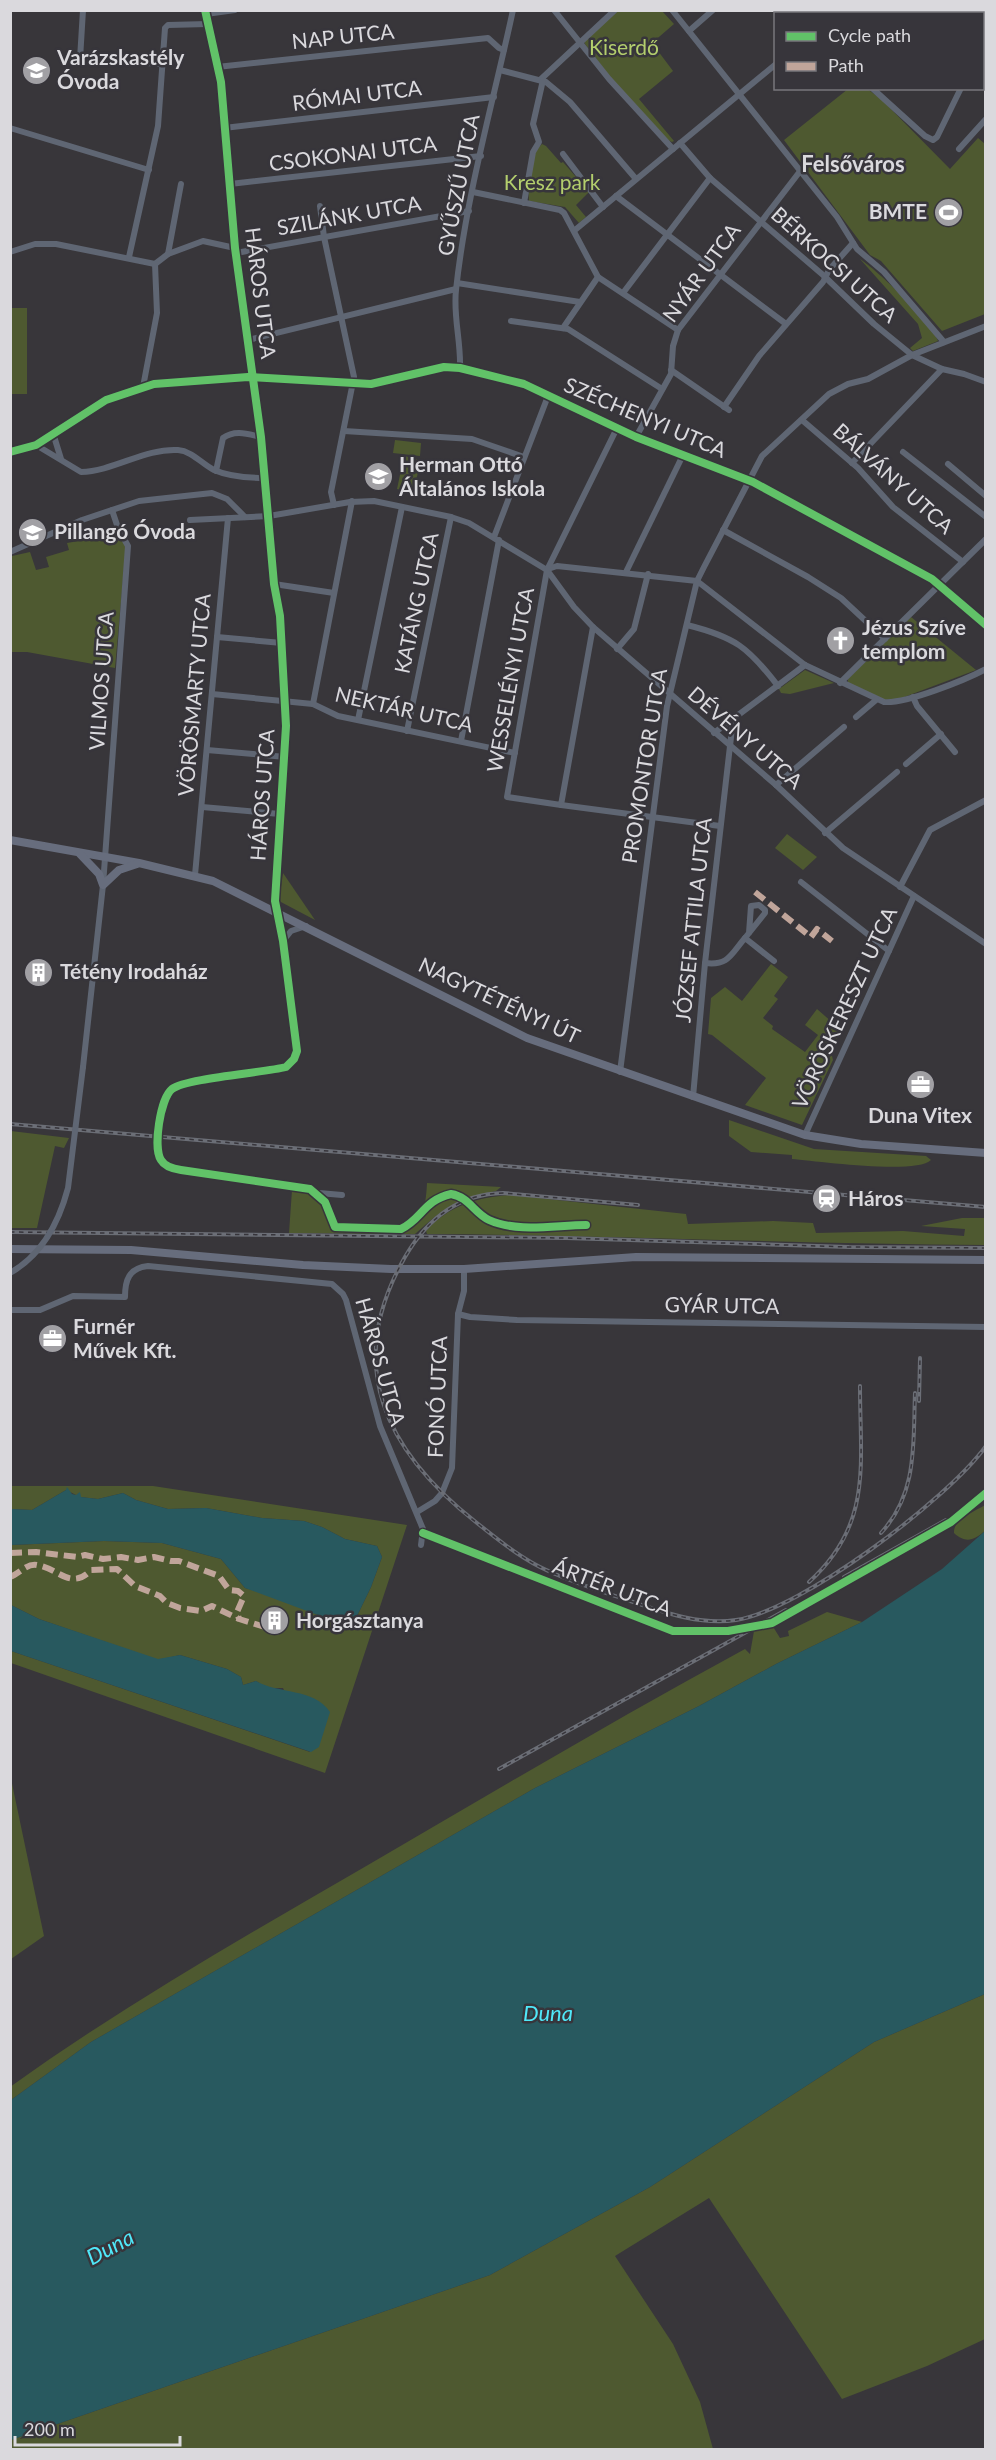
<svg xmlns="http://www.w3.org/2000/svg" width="996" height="2460" font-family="Lato,sans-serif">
<rect width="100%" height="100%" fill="#38363a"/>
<!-- green -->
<g fill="#4e5930">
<path d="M 618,11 L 662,11 L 674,24 L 652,43 L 673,71 L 639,99 L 674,141 L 672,142 L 668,140 L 611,78 L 585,44 L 584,41 Z"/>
<path d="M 866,88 L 881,99 L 950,169 L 978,138 L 985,144 L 985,314 L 942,331 L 881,261 L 870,255 L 784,140 L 848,89 Z"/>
<path d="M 542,144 L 546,146 L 561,163 L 563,162 L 589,192 L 576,205 L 586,217 L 579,223 L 565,207 L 529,201 C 528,185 529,155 542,144 Z"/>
<path d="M 860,259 C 876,269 934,324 938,341 L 913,351 L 910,348 L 922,338 L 918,324 Z"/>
<rect x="11" y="308" width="16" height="86"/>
<path d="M 395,440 L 421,443 L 420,456 L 393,453 Z"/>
<path d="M 404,456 L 421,460 L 413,493 L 397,489 Z"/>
<path d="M 118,534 L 126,546 L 115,668 L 27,652 L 11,652 L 12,556 L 30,552 L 36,570 L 49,567 L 46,557 L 69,550 L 67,543 Z"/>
<path d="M 911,617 L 976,670 L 899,699 L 885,700 L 848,683 L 848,679 Z"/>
<path d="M 805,670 L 834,683 L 790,694 L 781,693 L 779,689 Z"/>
<path d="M 787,834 L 817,857 L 803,870 L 775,848 Z"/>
<path d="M 283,873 L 315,920 L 279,901 Z"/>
<path d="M 771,964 L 788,977 L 774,996 L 778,999 L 763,1018 L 773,1026 L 772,1029 L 805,1052 L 818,1035 L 805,1025 L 817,1009 L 841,1030 L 831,1052 L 833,1060 L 802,1125 L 745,1105 L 766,1078 L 712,1035 L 708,1034 L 711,998 L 725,987 L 742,1001 Z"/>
<path d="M 729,1120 L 814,1149 L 926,1156 L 931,1160 C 916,1175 817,1161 792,1159 L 792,1155 L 751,1152 L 729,1136 Z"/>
<path d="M 11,1131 L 69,1138 L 64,1148 L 55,1146 L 37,1228 L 11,1228 Z"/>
<path d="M 427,1183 L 501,1187 L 496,1191 C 456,1199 445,1207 415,1234 L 289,1233 L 292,1190 C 332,1194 315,1211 337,1230 L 402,1232 C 424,1225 426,1203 427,1183 Z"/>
<path d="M 511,1195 L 686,1214 L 688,1224 L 773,1221 L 813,1223 L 816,1233 L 903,1231 L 964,1236 L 965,1229 L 921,1226 L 962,1218 L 985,1218 L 986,1245 C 799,1244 613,1235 427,1234 L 426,1231 C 448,1206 478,1197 511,1195 Z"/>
<path d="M 11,1486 L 153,1486 L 407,1525 L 325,1773 L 11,1663 L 11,1651 L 310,1752 L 283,1688 L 267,1688 L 256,1681 L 243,1685 L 241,1677 L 227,1669 L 180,1655 L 158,1660 L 39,1619 L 11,1605 L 11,1545 L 104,1541 L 162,1543 L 221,1559 L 245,1588 L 357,1616 L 371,1587 L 382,1557 L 377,1546 L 345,1539 L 322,1527 L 304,1521 L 262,1518 L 206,1508 L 168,1509 L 136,1500 L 123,1493 L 98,1499 L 80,1497 L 66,1490 L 32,1510 L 11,1509 Z"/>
<path d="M 985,1505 L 985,1531 C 974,1540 966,1544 954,1533 C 953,1519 974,1512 985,1505 Z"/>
<path d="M 827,1612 L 862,1622 L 776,1664 L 699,1706 L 535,1788 L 91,2042 L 11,2100 L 10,2087 C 124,2005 247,1935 368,1865 C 493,1792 618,1718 745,1649 L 750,1654 L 754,1631 L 772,1625 L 780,1638 L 789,1636 L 788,1631 Z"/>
<path d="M 10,1774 L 44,1936 L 11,1959 L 10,1959 Z"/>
<path d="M 985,1994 L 985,2339 L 927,2366 L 842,2399 L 709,2198 L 615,2256 L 673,2344 L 700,2402 L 713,2449 L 11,2450 L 11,2440 L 490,2275 L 650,2187 L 874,2042 Z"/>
</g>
<!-- water -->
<g fill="#28595f">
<path d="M 67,1487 L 72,1494 L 76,1495 L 80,1492 L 81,1497 L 98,1499 L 123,1493 L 136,1500 L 168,1509 L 206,1508 L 262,1518 L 304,1521 L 322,1527 L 345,1539 L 377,1546 L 382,1557 L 371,1587 L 357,1616 L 334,1621 L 245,1588 L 221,1559 L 162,1543 L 104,1541 L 11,1545 L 11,1509 L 32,1510 L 66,1490 Z"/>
<path d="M 985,1531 L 985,1994 L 874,2042 L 650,2187 L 490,2275 L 11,2440 L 11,2100 L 91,2042 L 535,1788 L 699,1706 L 776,1664 L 862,1622 L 942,1569 Z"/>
<path d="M 11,1605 L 39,1619 L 158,1659 L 180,1655 L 227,1669 L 241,1677 L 243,1685 L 256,1681 C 278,1694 314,1688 330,1712 L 319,1747 L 311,1752 L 11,1651 Z"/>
</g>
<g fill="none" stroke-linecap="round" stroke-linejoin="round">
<!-- minor -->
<g stroke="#5f6673" stroke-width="6">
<path d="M 83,10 L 80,59 L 162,64"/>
<path d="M 205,10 L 221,82 L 235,248 L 261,437 L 274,584 L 280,616 L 286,726 L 275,901 L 283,941 L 297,1051 L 294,1059 L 286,1067 C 263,1073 187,1078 172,1089 C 160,1099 153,1148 161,1160 C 165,1167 174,1169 181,1170 L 310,1189 L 325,1202 L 335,1227 L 401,1229 C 421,1220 424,1200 451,1194 C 469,1197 474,1213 489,1220 C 517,1233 556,1225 586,1225"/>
<path d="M 554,10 L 609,79 L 673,149"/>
<path d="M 672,10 L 837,217 L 857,249 L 884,272 L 944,342"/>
<path d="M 802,10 L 805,14"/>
<path d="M 880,10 L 883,14"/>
<path d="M 963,10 L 965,14"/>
<path d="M 206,14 L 235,10"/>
<path d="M 837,14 L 840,10"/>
<path d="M 689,31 L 713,10"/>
<path d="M 982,45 L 986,42"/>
<path d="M 982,54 L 986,59"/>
<path d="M 217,67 L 488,38 L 499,48 L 504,50"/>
<path d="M 500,70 L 546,82 L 570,102 L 636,179"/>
<path d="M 540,80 L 615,10"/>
<path d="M 872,88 L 925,136 L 933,140 L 937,137 L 961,88"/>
<path d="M 10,128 L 149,170"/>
<path d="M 224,128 L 494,97"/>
<path d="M 680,143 L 710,178 L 823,275 L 874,324 L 912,355 L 942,369 L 964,374 L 986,382"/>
<path d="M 959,149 L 986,119"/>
<path d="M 563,154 L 603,207"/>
<path d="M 230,184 L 481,156"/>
<path d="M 473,192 L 560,210 L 564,213 L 598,277 L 678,330"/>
<path d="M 616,196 L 786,324"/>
<path d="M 524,203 L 533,152 L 539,142 L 533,124 L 543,80"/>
<path d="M 320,206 L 324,237 L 354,377 L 331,492 L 334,505"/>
<path d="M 575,230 L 776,64"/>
<path d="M 10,252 L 35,244 L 56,244 L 155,264"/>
<path d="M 236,253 L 469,211"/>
<path d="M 168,254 L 181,184"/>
<path d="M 129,257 L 158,126 L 165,28 L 168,25 L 208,24"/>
<path d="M 155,264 L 168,254 L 203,241 L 235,248"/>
<path d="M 457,283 L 580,302"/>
<path d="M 623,293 L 710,178"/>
<path d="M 511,321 L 568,329 L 662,389"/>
<path d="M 563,328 L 598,277"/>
<path d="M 248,340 L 456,289"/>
<path d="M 460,368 C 461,341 453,316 456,290 C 466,196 493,103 513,10"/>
<path d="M 671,370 L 729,410"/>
<path d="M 143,387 L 157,313 L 155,264"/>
<path d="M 724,407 L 759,356 L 823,282 L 829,270 L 853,243"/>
<path d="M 802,420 L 858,468 L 893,507 L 963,562"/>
<path d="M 344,431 L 472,439 L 524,457"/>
<path d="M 53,433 L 61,459"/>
<path d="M 636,437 L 671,374 L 673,346 L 678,330 L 801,170"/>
<path d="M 36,445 L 81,472 C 114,471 145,448 178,450 C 192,451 202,464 214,470 C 230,477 248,478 265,478"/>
<path d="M 10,452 L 36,445 L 106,400 L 154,384 L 248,377 L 371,384 L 444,367 L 460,368 L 524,384 L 636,437 L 753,482 L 932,579 L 986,625"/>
<path d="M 903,452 L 986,517"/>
<path d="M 852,463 L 942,369"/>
<path d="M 948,464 L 986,496"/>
<path d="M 216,471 L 223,438 C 235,429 248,434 261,437"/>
<path d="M 190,520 L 269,516 L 350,502 L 374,501 L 451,517 L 469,523 L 547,570 L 574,607 L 593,627 L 776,785 L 843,848 L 986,944"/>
<path d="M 723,530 L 808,577 L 841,598 L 885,639"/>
<path d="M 494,537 L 548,396"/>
<path d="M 10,552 L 82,520 L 139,501 L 212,493 L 227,499 L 245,517"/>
<path d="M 548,569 L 557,566 L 697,581 L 805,665 L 884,702 C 906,704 965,680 986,669"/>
<path d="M 626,572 L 683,455"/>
<path d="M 274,584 L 334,593"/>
<path d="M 687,625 C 735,637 748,647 778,686"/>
<path d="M 593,627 L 561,805 L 507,797 L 547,570 L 617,428"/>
<path d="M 217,637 L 282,643"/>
<path d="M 617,649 L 634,629 L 648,574"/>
<path d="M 840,683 L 986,539"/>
<path d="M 212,694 L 313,704 L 338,716 L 515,753"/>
<path d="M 913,697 L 917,706 L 955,752"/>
<path d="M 313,704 L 352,501"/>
<path d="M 856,717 L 876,700"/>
<path d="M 358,720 L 402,507"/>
<path d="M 407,731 L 451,517"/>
<path d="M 714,733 L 805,665"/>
<path d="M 461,741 L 499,540"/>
<path d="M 207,750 L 286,757"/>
<path d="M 906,764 L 941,734"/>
<path d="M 776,785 L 844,727"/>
<path d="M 561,805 L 720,826"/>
<path d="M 202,807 L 280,814"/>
<path d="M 825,833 L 897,772"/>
<path d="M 195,875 L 228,518"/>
<path d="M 801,882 L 889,951"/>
<path d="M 900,887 L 930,830 L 986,800"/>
<path d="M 745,938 L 765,913 L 765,910 L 759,905 L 751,906 L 749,933"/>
<path d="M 283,941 L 291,931 L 306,926"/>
<path d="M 705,963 C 729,966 731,954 745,938 L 774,961"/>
<path d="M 83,1067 L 103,885 L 128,546 L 118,528 L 112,510"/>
<path d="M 620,1072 L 667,706 L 697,581 L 704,567 L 762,456 L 829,394 L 848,384 L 868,379 L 912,355 L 986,326"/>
<path d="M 693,1097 L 705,963 L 733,720"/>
<path d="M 805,1135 L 914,896"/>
<path d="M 319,1193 L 342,1195"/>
<path d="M 10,1310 L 40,1310 L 73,1296 L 125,1297 C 125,1280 129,1268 148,1266 L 332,1284 L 343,1294 L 346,1300 L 380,1426 L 423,1529 L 421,1545"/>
<path d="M 458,1314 L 470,1317 L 517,1320 L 986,1327"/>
<path d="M 417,1512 L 435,1501 L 442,1493 L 452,1468 L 458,1314 L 464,1291 L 464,1269"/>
</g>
<!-- major -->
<g stroke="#676d7d" stroke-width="8">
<path d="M 10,840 L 139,863 L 213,881 L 527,1038 L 805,1135 L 861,1144 L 986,1153"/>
<path d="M 80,854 L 99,874 L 103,885 L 119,870 L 137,864"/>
<path d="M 10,1249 L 131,1250 L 303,1265 L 391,1269 L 464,1269 L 636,1257 L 986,1260"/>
</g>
<defs>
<g id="rail">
<path d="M 10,1124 L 986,1207"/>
<path d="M 638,1205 L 503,1193 C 459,1194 427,1219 405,1257 C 343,1365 385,1451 477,1523 C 497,1539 517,1555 540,1567 C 566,1580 594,1589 621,1598 C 658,1610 697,1626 736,1620 C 801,1610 947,1500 986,1446"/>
<path d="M 10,1232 L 566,1238 L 849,1247 L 986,1248"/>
<path d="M 919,1401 L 920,1358"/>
<path d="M 881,1533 C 918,1493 913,1443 915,1393"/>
<path d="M 844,1577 L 946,1520"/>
<path d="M 809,1582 C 873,1524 860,1465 860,1386"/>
<path d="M 499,1769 L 786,1610"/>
</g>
</defs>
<!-- rail casing -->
<use href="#rail" stroke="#6b6e76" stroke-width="4"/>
<!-- rail -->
<use href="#rail" stroke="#37353b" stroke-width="1.5" stroke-dasharray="4.5" stroke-linecap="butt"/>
<!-- minor-bridge -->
<path stroke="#5f6673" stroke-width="6" d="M 10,1273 C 42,1255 59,1222 68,1188 L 83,1067"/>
<!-- quiet -->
<g stroke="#c0a59a" stroke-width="6" stroke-dasharray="12 6" stroke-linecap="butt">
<path d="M 755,892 L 811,937 L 817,929 L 832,941"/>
<path d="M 10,1553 L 36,1552 L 77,1557 L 85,1555 L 103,1559 L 121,1557 L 138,1560 L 154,1557 L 171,1561 L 179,1561 L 219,1576 L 229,1590 L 238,1591 L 244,1596 L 237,1612 L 239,1619"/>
<path d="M 10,1577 C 19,1574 27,1563 37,1565 C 58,1568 71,1591 91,1570 L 117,1569 L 135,1586 L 160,1596 L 167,1603 L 180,1608 L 201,1611 L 212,1606 L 239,1619 L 275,1630"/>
</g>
<defs>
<g id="cycleway">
<path d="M 205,10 L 221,82 L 235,248 L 261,437 L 274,584 L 280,616 L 286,726 L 275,901 L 283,941 L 297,1051 L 294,1059 L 286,1067 C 263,1073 187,1078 172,1089 C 160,1099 153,1148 161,1160 C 165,1167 174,1169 181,1170 L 310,1189 L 325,1202 L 335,1227 L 401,1229 C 421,1220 424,1200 451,1194 C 469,1197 474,1213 489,1220 C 517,1233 556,1225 586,1225"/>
<path d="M 10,452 L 36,445 L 106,400 L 154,384 L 248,377 L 371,384 L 444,367 L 460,368 L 524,384 L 636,437 L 753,482 L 932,579 L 986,625"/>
<path d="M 423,1533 L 673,1631 L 728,1631 L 772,1623 L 951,1522 L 986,1493"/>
</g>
</defs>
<!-- cycleway casing -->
<use href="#cycleway" stroke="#37353b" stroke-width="11"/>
<!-- cycleway -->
<use href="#cycleway" stroke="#61c268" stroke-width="8"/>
</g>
<!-- icons -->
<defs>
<symbol id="school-disc" viewBox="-11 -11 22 22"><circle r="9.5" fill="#a1a0a4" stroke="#37353b"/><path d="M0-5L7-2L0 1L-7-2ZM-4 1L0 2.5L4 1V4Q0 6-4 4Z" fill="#fff"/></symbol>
<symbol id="stadium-disc" viewBox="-11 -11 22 22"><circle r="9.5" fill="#a1a0a4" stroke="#37353b"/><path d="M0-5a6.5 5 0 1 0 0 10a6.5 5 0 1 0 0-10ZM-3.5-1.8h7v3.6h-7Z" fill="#fff"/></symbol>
<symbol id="church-disc" viewBox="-11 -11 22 22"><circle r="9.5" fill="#a1a0a4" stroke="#37353b"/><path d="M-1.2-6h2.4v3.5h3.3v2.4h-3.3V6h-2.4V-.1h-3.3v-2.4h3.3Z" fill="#fff"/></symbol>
<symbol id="building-disc" viewBox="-11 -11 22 22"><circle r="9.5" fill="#a1a0a4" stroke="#37353b"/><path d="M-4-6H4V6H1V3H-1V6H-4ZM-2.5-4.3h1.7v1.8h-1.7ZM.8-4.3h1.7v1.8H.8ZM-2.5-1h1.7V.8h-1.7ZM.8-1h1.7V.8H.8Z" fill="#fff"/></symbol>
<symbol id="office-disc" viewBox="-11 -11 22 22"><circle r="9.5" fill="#a1a0a4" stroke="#37353b"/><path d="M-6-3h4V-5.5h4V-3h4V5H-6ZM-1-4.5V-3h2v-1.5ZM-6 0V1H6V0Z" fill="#fff"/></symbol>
<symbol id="station-disc" viewBox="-11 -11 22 22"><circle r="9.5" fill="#a1a0a4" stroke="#37353b"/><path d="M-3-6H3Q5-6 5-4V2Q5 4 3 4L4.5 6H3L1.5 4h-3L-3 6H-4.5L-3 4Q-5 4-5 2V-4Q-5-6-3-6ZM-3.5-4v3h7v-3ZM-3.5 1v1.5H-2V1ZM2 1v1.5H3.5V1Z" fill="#fff"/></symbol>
</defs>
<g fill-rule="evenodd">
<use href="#school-disc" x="20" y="54" width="33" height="33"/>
<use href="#stadium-disc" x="932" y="196" width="33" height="33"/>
<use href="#school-disc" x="362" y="460" width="33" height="33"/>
<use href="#school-disc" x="16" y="516" width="33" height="33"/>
<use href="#church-disc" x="824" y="624" width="33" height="33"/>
<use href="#building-disc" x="22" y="956" width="33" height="33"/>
<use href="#office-disc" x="904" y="1068" width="33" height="33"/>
<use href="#station-disc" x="810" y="1182" width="33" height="33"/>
<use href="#office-disc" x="36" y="1322" width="33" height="33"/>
<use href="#building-disc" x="258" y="1604" width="33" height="33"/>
</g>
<g text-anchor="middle" stroke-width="5" stroke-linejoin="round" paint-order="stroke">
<!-- street labels -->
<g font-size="21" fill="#dad9dd" stroke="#37353b">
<text transform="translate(343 37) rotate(-6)" y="7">NAP UTCA</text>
<text transform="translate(357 96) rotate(-7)" y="7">RÓMAI UTCA</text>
<text transform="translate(353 154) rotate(-7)" y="7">CSOKONAI UTCA</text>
<text transform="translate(459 185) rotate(-79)" y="7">GYŰSZŰ UTCA</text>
<text transform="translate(349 216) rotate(-10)" y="7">SZILÁNK UTCA</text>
<text transform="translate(834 265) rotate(42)" y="7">BÉRKOCSI UTCA</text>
<text transform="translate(702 273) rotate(-54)" y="7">NYÁR UTCA</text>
<text transform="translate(260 293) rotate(83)" y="7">HÁROS UTCA</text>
<text transform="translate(645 418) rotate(23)" y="7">SZÉCHENYI UTCA</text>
<text transform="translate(893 479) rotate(42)" y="7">BÁLVÁNY UTCA</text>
<text transform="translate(417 603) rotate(-78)" y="7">KATÁNG UTCA</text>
<text transform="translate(511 680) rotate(-80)" y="7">WESSELÉNYI UTCA</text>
<text transform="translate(102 681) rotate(-86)" y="7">VILMOS UTCA</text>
<text transform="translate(195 695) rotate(-85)" y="7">VÖRÖSMARTY UTCA</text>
<text transform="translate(404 710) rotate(13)" y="7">NEKTÁR UTCA</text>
<text transform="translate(745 738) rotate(41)" y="7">DÉVÉNY UTCA</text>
<text transform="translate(645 766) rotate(-81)" y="7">PROMONTOR UTCA</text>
<text transform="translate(263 795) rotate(-86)" y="7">HÁROS UTCA</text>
<text transform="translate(694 920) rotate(-84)" y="7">JÓZSEF ATTILA UTCA</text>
<text transform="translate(499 1001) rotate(25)" y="7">NAGYTÉTÉNYI ÚT</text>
<text transform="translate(845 1008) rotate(-65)" y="7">VÖRÖSKERESZT UTCA</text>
<text transform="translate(722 1306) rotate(1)" y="7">GYÁR UTCA</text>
<text transform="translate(380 1362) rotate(74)" y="7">HÁROS UTCA</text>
<text transform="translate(438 1397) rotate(-88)" y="7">FONÓ UTCA</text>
<text transform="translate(612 1588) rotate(21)" y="7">ÁRTÉR UTCA</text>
</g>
<!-- park labels -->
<g font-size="21" fill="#b3ce6d" stroke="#37353b">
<text x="624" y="55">Kiserdő</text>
<text x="552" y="190">Kresz park</text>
</g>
<!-- poi labels -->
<g font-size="21" font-weight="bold" fill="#dad9dd" stroke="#37353b" text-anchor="start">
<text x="57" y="65">Varázskastély<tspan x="57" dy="24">Óvoda</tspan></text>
<text x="927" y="219" text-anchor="end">BMTE</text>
<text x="399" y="472">Herman Ottó<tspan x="399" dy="24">Általános Iskola</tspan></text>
<text x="54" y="539">Pillangó Óvoda</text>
<text x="862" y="635">Jézus Szíve<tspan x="862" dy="24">templom</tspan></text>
<text x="60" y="979">Tétény Irodaház</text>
<text x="920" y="1123" text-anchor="middle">Duna Vitex</text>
<text x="848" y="1206">Háros</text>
<text x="73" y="1334">Furnér<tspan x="73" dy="24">Művek Kft.</tspan></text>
<text x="296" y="1628">Horgásztanya</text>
</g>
<!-- neighbourhood labels -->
<g font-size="22" font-weight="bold" fill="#dad9dd" stroke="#37353b">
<text x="853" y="172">Felsőváros</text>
</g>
<!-- water labels -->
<g font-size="22" font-style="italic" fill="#50e8f9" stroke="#37353b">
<text x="548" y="2021">Duna</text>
<text transform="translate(110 2247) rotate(-28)" y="8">Duna</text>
</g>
</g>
<!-- border -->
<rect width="996" height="2460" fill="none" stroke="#dad9dd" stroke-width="24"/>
<!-- legend -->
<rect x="774" y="12" width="210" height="78" fill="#37353b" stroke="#78777c" stroke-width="1.5"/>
<rect x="786" y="32" width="30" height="9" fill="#61c268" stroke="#78777c" stroke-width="1.5"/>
<text x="828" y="42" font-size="18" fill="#dad9dd">Cycle path</text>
<rect x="786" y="62" width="30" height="9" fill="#c0a59a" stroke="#78777c" stroke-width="1.5"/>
<text x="828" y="72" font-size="18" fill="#dad9dd">Path</text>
<!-- scale -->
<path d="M15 2436v9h165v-9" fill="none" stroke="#dad9dd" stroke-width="3"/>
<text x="24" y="2436" font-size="18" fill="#dad9dd" stroke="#37353b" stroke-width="4.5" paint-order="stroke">200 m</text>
</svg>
